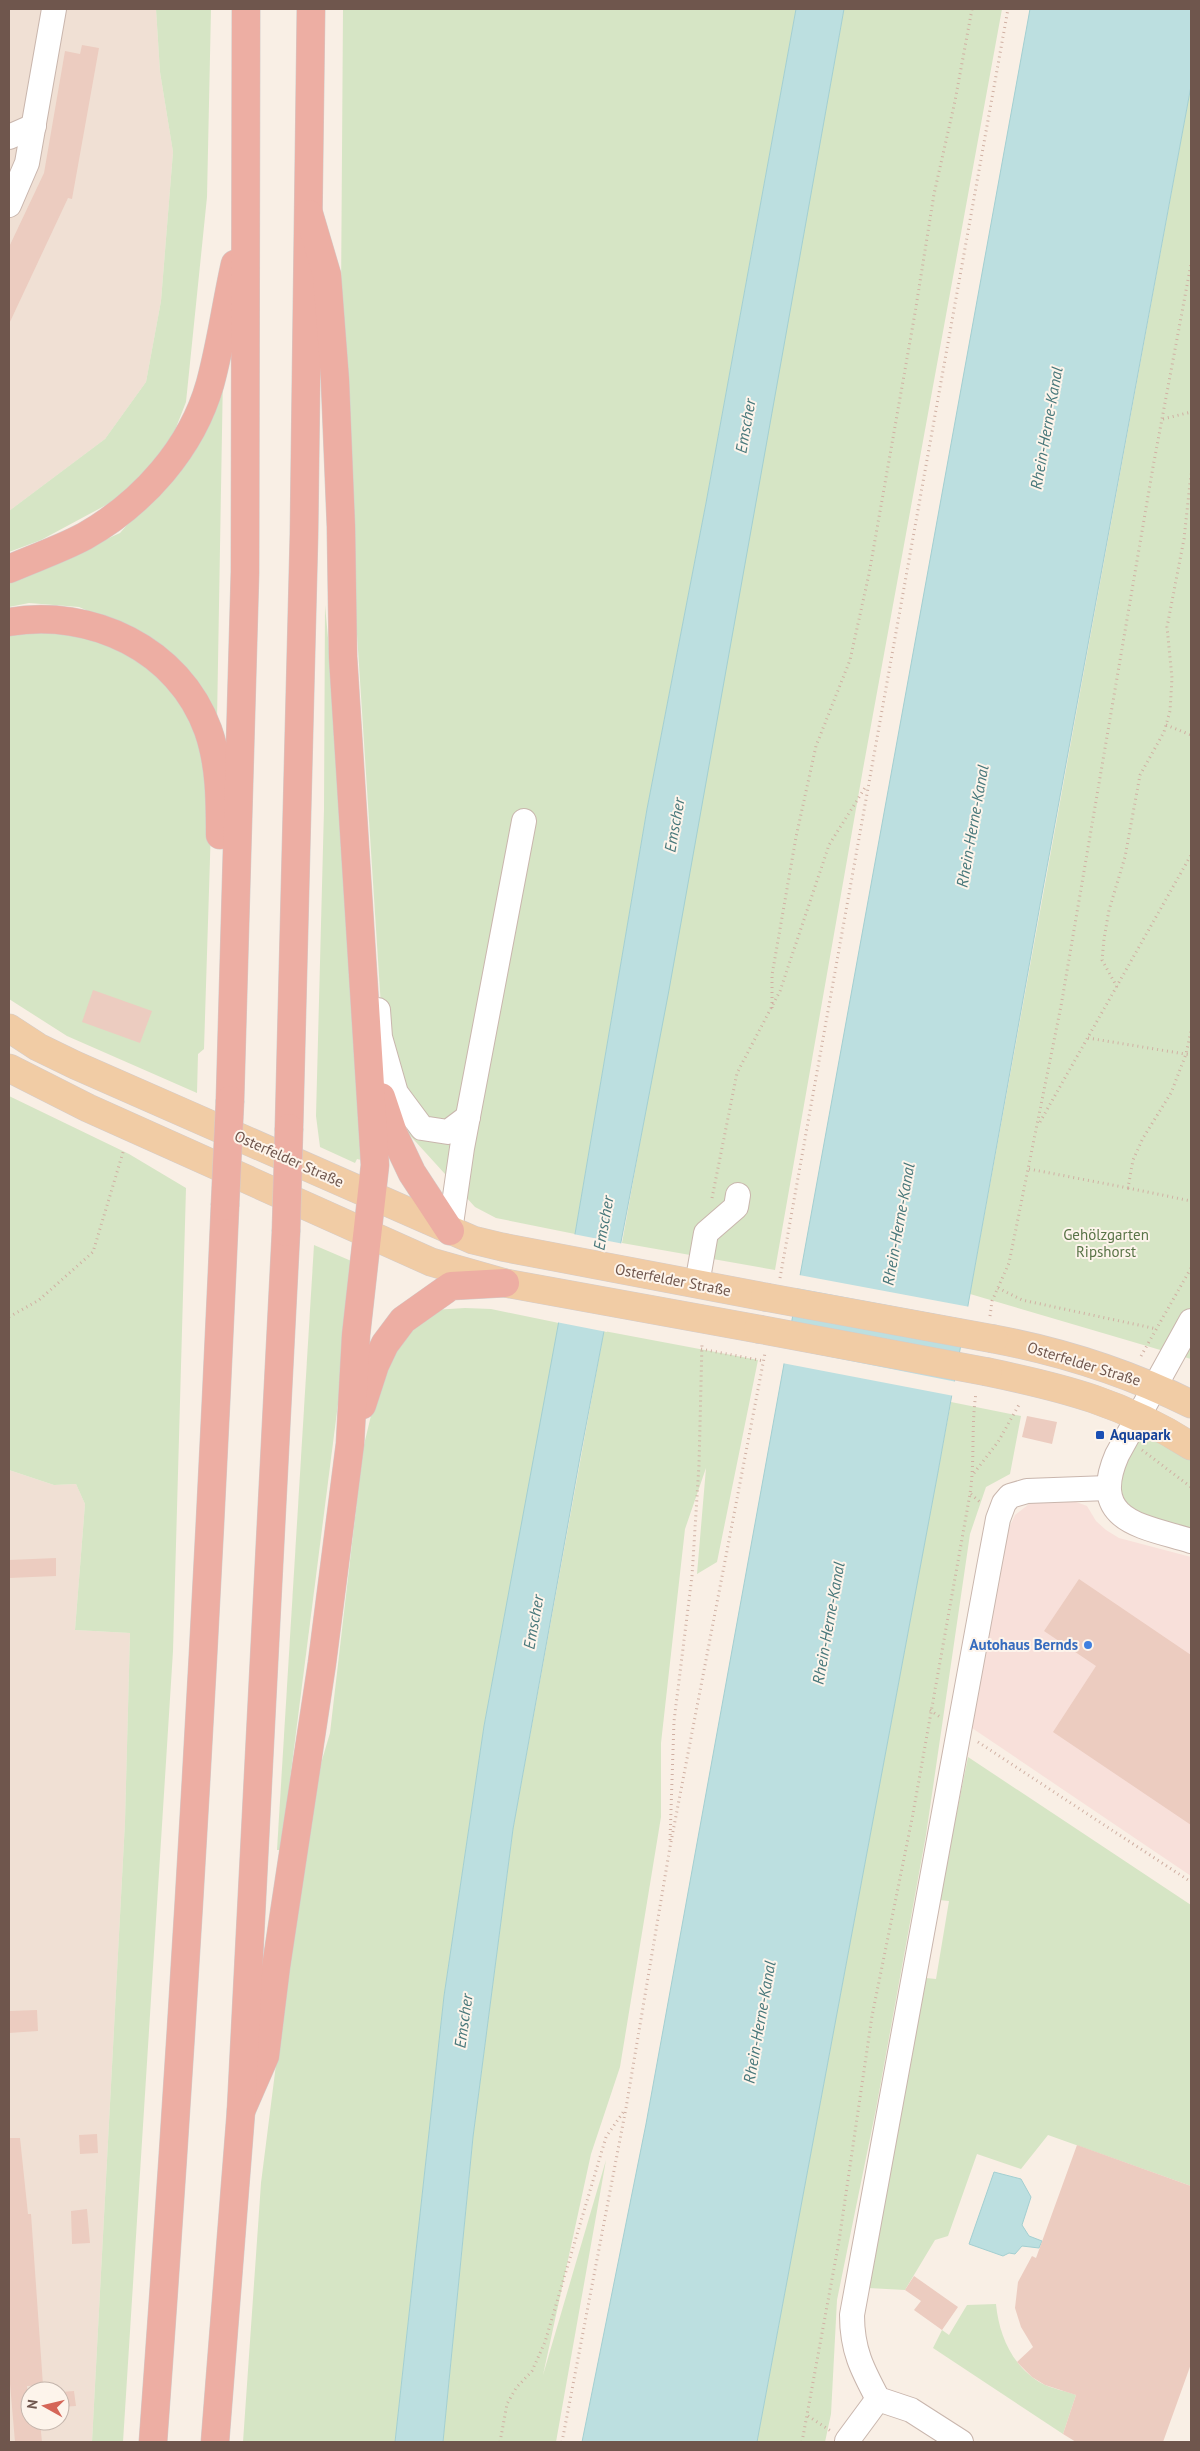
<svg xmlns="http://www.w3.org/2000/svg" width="1200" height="2451" font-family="'PT Sans',sans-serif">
<rect width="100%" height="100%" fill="#f9efe5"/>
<!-- residential -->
<g fill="#f0e0d4" fill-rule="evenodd">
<path d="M 9,9 L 156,9 L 160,72 L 173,152 L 161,301 L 146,382 L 105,439 L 9,511 Z"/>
<path d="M 9,1470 L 54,1485 L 76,1484 L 85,1504 L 75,1630 L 130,1633 L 125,1822 L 92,2442 L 9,2442 ZM 30,2391 L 60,2391 L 60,2421 L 30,2421 Z"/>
</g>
<!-- commercial -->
<path fill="#f8e0da" d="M 1068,1499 L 1087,1506 L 1096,1521 L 1106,1530 L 1119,1538 L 1191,1557 L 1191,1876 L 969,1726 L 1007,1532 L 1015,1515 L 1029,1504 L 1048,1500 Z"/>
<!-- green -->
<g fill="#d6e5c5">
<path d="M 156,9 L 211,9 L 207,197 L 186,402 L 170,443 L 121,497 L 41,540 L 9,552 L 9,511 L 105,439 L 146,382 L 161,301 L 173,152 L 160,72 Z"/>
<path d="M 343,9 L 796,9 L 706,503 L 647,809 L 575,1234 L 496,1218 L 475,1207 L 395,1119 L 382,1022 L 346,463 L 341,297 Z"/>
<path d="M 844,9 L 1002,9 L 863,769 L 775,1270 L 622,1243 Z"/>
<path d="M 1191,86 L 1191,1359 L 970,1294 Z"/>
<path d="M 223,374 L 217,721 L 130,629 L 79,607 L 29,603 L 9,607 L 9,583 L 120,533 L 163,484 Z"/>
<path d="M 325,605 L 344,813 L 366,1161 L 357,1159 L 355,1163 L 320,1147 L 316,1116 L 324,809 Z"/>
<path d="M 49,630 L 78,634 L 119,648 L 150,667 L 181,702 L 200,739 L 211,827 L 204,1049 L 198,1054 L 197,1093 L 67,1036 L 9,999 L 9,635 Z"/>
<path d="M 9,1096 L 129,1154 L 186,1188 L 173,1651 L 123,2442 L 92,2442 L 125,1822 L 130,1633 L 75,1630 L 85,1504 L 76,1484 L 54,1485 L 9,1470 Z"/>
<path d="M 314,1245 L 356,1263 L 281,1850 L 277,1850 Z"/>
<path d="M 465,1308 L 491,1309 L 559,1323 L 484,1726 L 444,1996 L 395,2442 L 243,2442 L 261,2183 L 309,1804 L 330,1733 L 363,1449 L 379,1382 L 402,1336 L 433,1310 Z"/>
<path d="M 604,1331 L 758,1360 L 717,1562 L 697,1574 L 706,1468 L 685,1529 L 661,1743 L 661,1817 L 620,2067 L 591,2154 L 543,2375 L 606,2160 L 556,2442 L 443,2442 L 473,2137 L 513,1829 Z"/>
<path d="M 951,1402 L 1021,1416 L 1010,1474 L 986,1487 L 970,1534 L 926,1835 L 876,2109 L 837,2300 L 831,2414 L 825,2442 L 757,2442 Z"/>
<path d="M 1139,1419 L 1191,1448 L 1191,1538 L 1128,1519 L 1110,1476 Z"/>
<path d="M 968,1757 L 1191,1905 L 1191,2186 L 1048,2135 L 1021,2169 L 977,2154 L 948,2236 L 935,2240 L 905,2290 L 868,2288 L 926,1978 L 936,1979 L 949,1901 L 939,1900 Z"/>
<path d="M 996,2304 C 999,2336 1013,2368 1043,2384 C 1053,2389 1066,2391 1076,2395 L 1063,2434 L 933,2348 L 942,2330 L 949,2335 L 967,2305 Z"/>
</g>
<!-- water -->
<g fill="#bcdfe0" stroke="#a3cfd1">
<path d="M 796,9 L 844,9 L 669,990 L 580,1457 L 513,1829 L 473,2137 L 443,2442 L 395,2442 L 444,1996 L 484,1726 L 575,1234 L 647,809 L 706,503 Z"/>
<path d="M 1030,9 L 1191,9 L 1191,86 L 1042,894 L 938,1472 L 757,2442 L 582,2442 L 646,2124 Z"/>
<path d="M 994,2172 L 1021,2179 L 1031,2197 L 1022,2225 L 1029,2236 L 1042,2241 L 1039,2248 L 1022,2246 L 1015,2254 L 1009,2253 L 1003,2256 L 969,2244 Z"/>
</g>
<!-- pier -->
<g fill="#f9efe5">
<path d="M 573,1234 L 624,1244 L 607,1332 L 556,1322 Z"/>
<path d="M 799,1275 L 970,1307 L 968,1320 L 796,1288 Z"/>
<path d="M 785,1348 L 957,1382 L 954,1396 L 782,1363 Z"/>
</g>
<!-- building -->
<g fill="#ecccc0">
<path d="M 82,45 L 99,48 L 72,199 L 68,198 L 9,324 L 9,247 L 44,173 L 65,51 L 80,54 Z"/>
<path d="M 93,990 L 152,1011 L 140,1043 L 82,1022 Z"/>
<path d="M 1027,1416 L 1057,1422 L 1052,1444 L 1022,1437 Z"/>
<path d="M 56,1558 L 56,1576 L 9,1578 L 9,1560 Z"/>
<path d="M 1079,1579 L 1191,1655 L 1191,1825 L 1053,1732 L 1096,1666 L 1044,1631 Z"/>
<path d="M 37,2010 L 38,2031 L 9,2033 L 9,2011 Z"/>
<path d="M 97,2134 L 98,2153 L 80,2154 L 79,2135 Z"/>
<path d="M 9,2138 L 20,2138 L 28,2214 L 31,2214 L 43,2385 L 27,2386 L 30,2421 L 40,2421 L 42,2442 L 15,2442 L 9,2372 Z"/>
<path d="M 1077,2145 L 1191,2186 L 1191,2364 L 1163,2442 L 1076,2442 L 1063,2434 L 1076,2395 L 1045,2385 L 1032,2377 L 1017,2362 L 1033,2347 L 1021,2327 L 1015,2308 L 1018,2282 L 1032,2256 L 1036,2258 Z"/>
<path d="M 87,2209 L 90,2243 L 72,2244 L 71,2211 Z"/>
<path d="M 914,2276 L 958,2307 L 942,2330 L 914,2310 L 921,2301 L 905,2290 Z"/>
<path d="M 74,2391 L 76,2406 L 60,2407 L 60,2392 Z"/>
</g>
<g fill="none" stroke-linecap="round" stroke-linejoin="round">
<defs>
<g id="minor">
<path d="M 9,137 L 34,126"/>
<path d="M 9,205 L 27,163 L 54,9"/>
<path d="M 378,1010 L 380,1037 L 396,1093 L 422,1128 L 448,1132 L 468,1117"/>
<path d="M 450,1231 L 462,1148 L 524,821"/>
<path d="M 697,1284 L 706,1233 L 736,1207 L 738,1195"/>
<path d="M 1191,1321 L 1117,1455 C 1088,1522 1143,1526 1191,1541"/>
<path d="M 847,2441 L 878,2399"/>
<path d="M 961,2442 L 911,2410 L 878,2399 C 862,2369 852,2350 852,2315 L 989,1567 L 998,1519 L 1004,1503 L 1010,1496 L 1027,1491 L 1108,1488"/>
</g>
<g id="major">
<path d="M 9,1028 L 38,1047 L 75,1065 L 473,1240 L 502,1247 L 765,1297"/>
<path d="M 9,1068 L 88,1108 L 431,1262 L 505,1283 L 758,1329"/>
<path d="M 994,1339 C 1063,1352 1128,1373 1191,1404"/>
<path d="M 988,1372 C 1065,1388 1124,1403 1191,1446"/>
</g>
<g id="highway">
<path d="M 9,569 C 34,558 61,549 85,536 C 143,503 192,448 210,384 C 221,344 226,304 235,264"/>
<path d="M 9,622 C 91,608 179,649 208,730 C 220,764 220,801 220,835"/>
<path d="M 381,1097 L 393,1133 L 412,1173 L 450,1231"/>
<path d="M 230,1100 L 245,572 L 246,9"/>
<path d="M 289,1128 L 304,534 L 311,9"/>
<path d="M 362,1405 L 375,1365 L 385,1344 L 403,1320 L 451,1286 L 505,1283"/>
<path d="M 241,2111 L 265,2056 L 276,1967 L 322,1663 L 350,1444 L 356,1335 L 375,1165 L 343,657 L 341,527 L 335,380 L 327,275 L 309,214"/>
<path d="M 153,2442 C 183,2031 207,1618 225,1206"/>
<path d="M 215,2442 L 241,2111 L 286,1232"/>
</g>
</defs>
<!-- minor casing -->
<use href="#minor" stroke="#c9b6ad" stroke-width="26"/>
<!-- major casing -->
<use href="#major" stroke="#d4ccca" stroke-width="29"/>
<!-- highway casing -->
<use href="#highway" stroke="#d4ccca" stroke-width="29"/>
<!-- path -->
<g stroke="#d0b0a3" stroke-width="3" stroke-dasharray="1 4" stroke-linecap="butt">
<path d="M 1163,419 L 1191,412"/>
<path d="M 1166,725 L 1191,735"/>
<path d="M 1117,987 L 1102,960 L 1104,939 L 1109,910 L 1125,857 L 1140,775 L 1164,732 L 1170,711 L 1172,678 L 1167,627 L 1184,539 L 1191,474"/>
<path d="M 772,1008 L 772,975 L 796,837 L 816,746 L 850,660 L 869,574 L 915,313 L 934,194 L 955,101 L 972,9"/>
<path d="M 1088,1038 L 1191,1055"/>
<path d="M 1040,1122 L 1191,855"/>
<path d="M 1029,1169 L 1128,1188 L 1133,1160 L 1143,1138 L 1171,1093 L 1186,1054 L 1191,1031"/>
<path d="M 1128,1188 L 1191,1201"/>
<path d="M 712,1198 L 737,1073 L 780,991 L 829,845 L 866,786"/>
<path d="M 780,1278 L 1008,9"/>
<path d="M 998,1288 L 1022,1300 L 1157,1329"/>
<path d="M 990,1316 L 992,1301 L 1009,1263 L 1061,1006 L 1153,467 L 1191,264"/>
<path d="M 9,1317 L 39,1300 L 93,1252 L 124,1149"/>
<path d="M 701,1349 L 764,1361"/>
<path d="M 1141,1356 L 1191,1268"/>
<path d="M 1142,1450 L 1191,1487"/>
<path d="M 974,1473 L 998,1442 L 1020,1403"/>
<path d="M 971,1494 L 981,1503"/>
<path d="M 930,1710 L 940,1717"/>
<path d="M 978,1742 L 1191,1882"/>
<path d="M 670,1840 L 674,1721 L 692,1576 L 699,1465 L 702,1343"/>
<path d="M 808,2416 L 831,2431"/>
<path d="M 500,2442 L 507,2404 L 516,2388 L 532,2371 L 545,2342 L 606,2137 L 624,2111"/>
<path d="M 562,2442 L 626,2108 L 670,1847 L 765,1353"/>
<path d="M 802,2442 L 839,2241 L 872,2016 L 912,1819 L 970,1494 C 975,1460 971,1426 976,1393"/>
</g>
<!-- minor -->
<use href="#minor" stroke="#fff" stroke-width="24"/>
<!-- major -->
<use href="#major" stroke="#f1cca5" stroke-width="28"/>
<!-- highway -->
<use href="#highway" stroke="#edaea3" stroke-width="28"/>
<defs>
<g id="major-bridge">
<path d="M 765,1297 L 994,1339"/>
<path d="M 758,1329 L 988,1372"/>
</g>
<g id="highway-bridge">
<path d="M 225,1206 L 230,1100"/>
<path d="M 286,1232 L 289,1128"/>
</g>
</defs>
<!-- major-bridge casing -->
<use href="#major-bridge" stroke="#d4ccca" stroke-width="29" stroke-linecap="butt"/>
<!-- highway-bridge casing -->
<use href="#highway-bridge" stroke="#d4ccca" stroke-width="29" stroke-linecap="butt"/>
<!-- major-bridge -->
<use href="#major-bridge" stroke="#f1cca5" stroke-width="28"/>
<!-- highway-bridge -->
<use href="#highway-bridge" stroke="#edaea3" stroke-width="28"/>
</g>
<!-- markers -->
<rect fill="#1a4fb4" stroke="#fdf4eb" stroke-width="2" x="1095" y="1430" width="10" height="10" rx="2.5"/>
<circle fill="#3f7fe0" stroke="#fdf4eb" stroke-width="2" cx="1088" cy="1645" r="5"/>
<g text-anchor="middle" stroke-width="4" stroke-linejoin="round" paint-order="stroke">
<!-- street labels -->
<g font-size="15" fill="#6f564d" stroke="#fdf4eb">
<text transform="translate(289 1159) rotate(24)" y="5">Osterfelder Straße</text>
<text transform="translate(673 1280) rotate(11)" y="5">Osterfelder Straße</text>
<text transform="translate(1084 1364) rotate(17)" y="5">Osterfelder Straße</text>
</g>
<!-- park labels -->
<g font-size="15" fill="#597447" stroke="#fdf4eb">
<text x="1106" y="1240">Gehölzgarten<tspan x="1106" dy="17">Ripshorst</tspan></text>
</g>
<!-- transit labels -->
<g font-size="15" font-weight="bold" fill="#164399" stroke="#fdf4eb" text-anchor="start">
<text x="1110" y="1440">Aquapark</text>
</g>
<!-- shop labels -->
<g font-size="15" font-weight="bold" fill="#366cbe" stroke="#fdf4eb" text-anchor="end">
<text x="1078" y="1650">Autohaus Bernds</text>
</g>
<!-- water labels -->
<g font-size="16" font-style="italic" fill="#47777a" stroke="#fdf4eb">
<text transform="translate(745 426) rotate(-80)" y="6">Emscher</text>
<text transform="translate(1046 428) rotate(-80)" y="6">Rhein-Herne-Kanal</text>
<text transform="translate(674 825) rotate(-80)" y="6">Emscher</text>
<text transform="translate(972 826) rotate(-80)" y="6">Rhein-Herne-Kanal</text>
<text transform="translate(603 1223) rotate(-80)" y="6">Emscher</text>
<text transform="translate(898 1224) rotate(-80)" y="6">Rhein-Herne-Kanal</text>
<text transform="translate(533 1622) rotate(-80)" y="6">Emscher</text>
<text transform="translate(828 1623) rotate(-80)" y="6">Rhein-Herne-Kanal</text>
<text transform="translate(463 2021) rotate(-82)" y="6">Emscher</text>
<text transform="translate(759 2022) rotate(-80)" y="6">Rhein-Herne-Kanal</text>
</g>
</g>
<!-- border -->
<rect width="1200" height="2451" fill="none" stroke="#6f564d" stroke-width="20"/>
<!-- north arrow -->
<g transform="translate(45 2406) rotate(278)"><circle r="24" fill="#fdf4eb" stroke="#c4b5ac"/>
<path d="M0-4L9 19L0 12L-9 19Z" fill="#d56658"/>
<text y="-8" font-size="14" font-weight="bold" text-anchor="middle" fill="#6f564d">N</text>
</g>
</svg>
